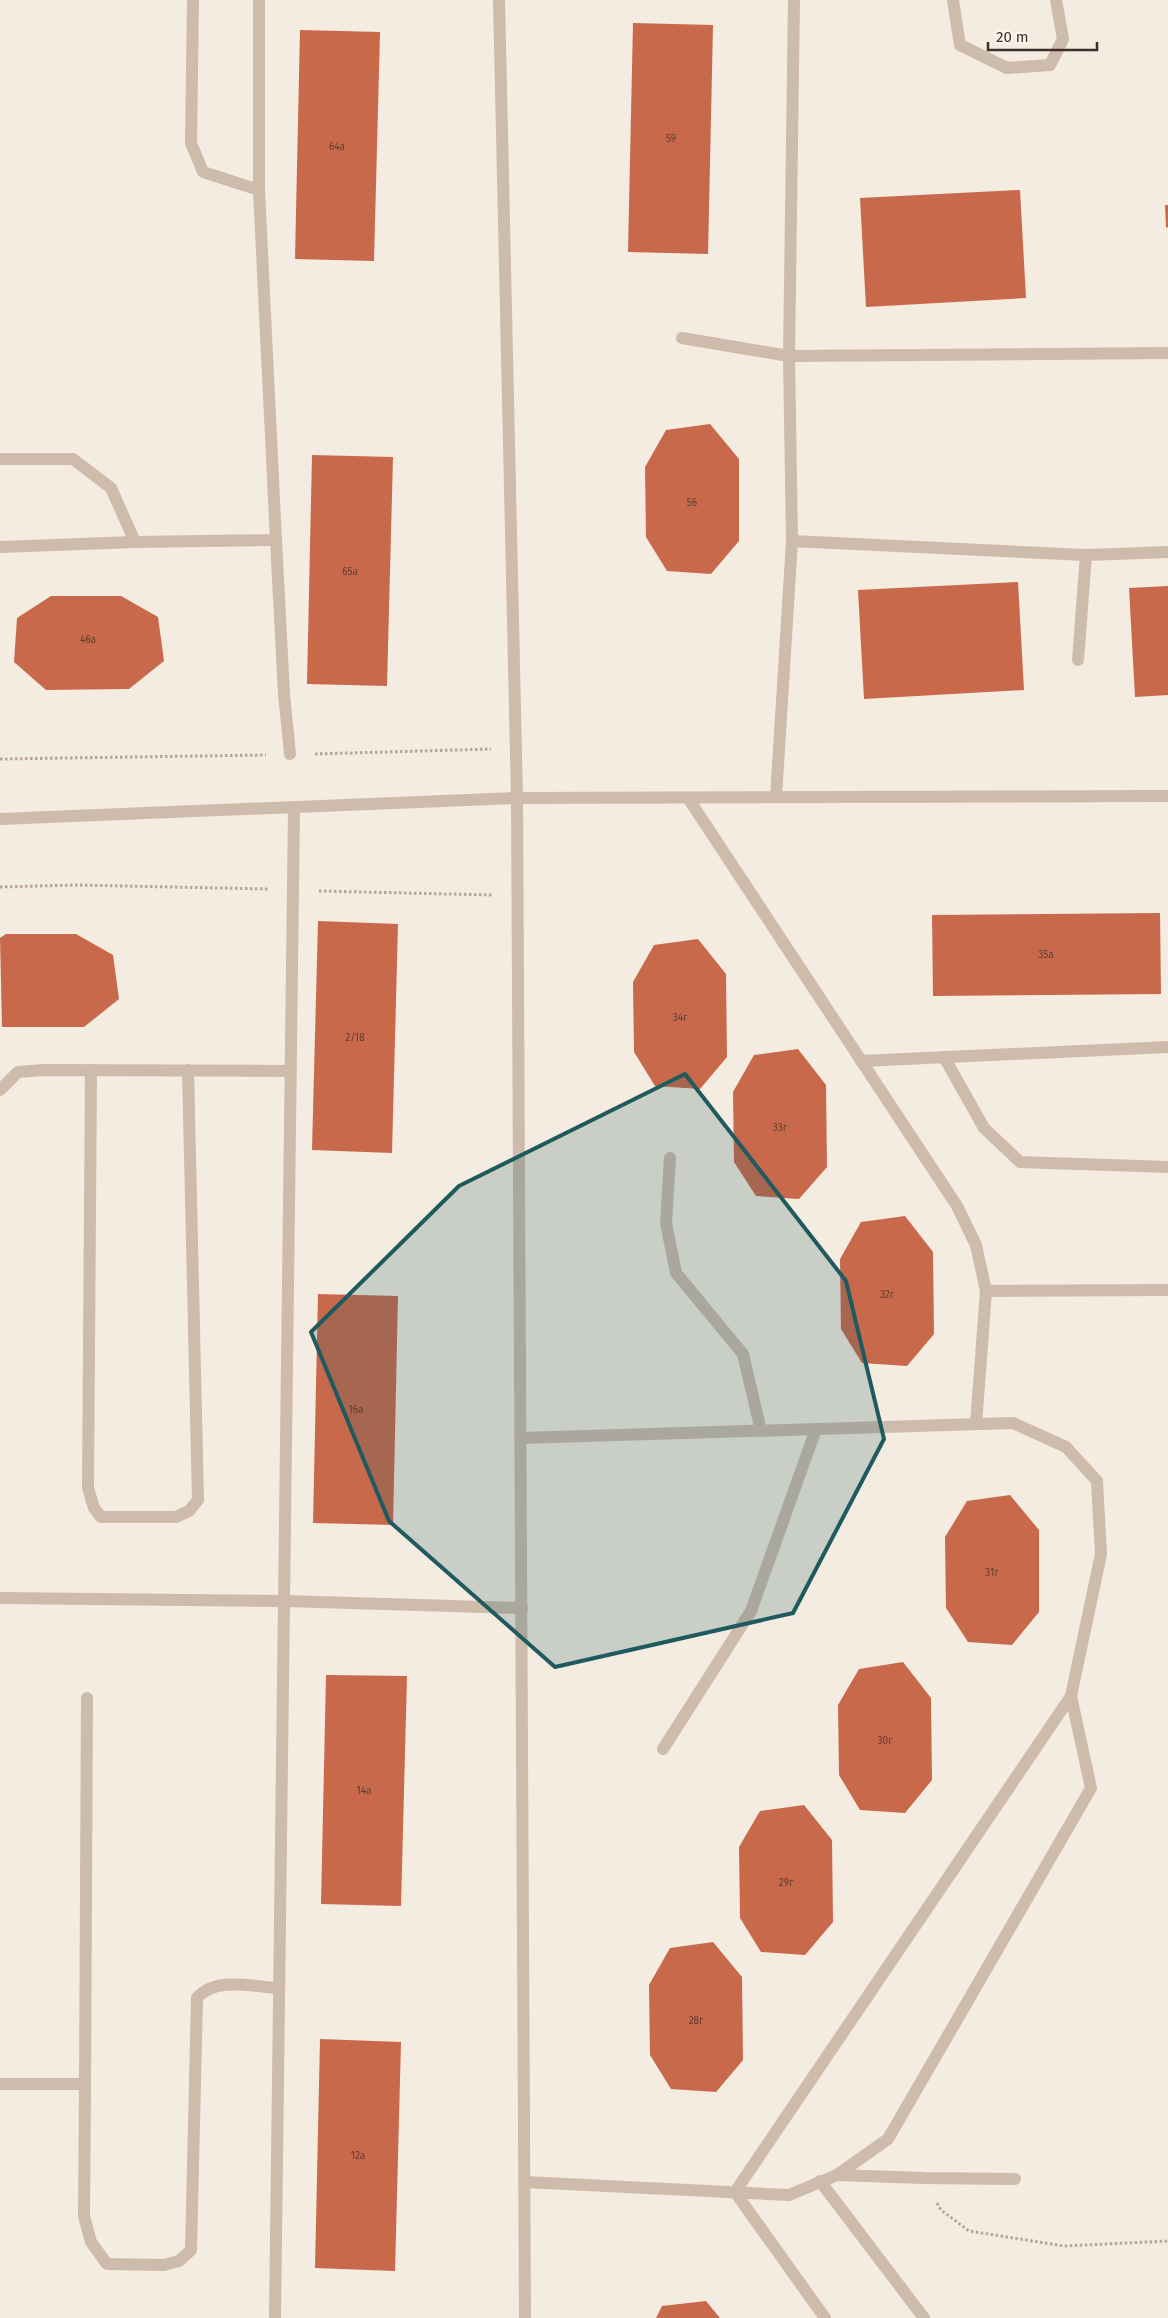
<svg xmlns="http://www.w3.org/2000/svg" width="1168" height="2318" font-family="'Fira Sans',sans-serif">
<rect width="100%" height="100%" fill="#f4ebe1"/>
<!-- building -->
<g fill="#c8694b">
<path d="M 633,23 L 713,25 L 708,254 L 628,252 Z"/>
<path d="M 300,30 L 380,32 L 374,261 L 295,259 Z"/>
<path d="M 1020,190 L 1026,298 L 866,307 L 860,198 Z"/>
<path d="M 1165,205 L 1168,205 L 1168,227 L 1166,228 Z"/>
<path d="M 710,424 L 739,459 L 739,541 L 711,574 L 667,571 L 646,537 L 645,467 L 666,430 Z"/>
<path d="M 312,455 L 393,457 L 387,686 L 307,684 Z"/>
<path d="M 1018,582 L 1024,690 L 864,699 L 858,590 Z"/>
<path d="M 1168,586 L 1168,695 L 1135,697 L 1129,588 Z"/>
<path d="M 51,596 L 121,596 L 158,617 L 164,661 L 129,689 L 46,690 L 14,662 L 17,618 Z"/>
<path d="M 1160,913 L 1161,994 L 933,996 L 932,915 Z"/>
<path d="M 318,921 L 398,924 L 392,1153 L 312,1150 Z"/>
<path d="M 6,934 L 76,934 L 113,955 L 119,999 L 84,1027 L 2,1027 L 0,938 Z"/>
<path d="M 698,939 L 726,974 L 727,1057 L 700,1089 L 655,1086 L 634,1052 L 633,982 L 654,945 Z"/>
<path d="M 798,1049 L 826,1085 L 827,1167 L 799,1199 L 756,1196 L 734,1162 L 733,1092 L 754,1055 Z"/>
<path d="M 905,1216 L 933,1252 L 934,1334 L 907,1366 L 862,1363 L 841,1329 L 840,1259 L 861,1222 Z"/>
<path d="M 318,1294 L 398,1296 L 393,1525 L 313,1523 Z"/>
<path d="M 1010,1495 L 1039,1530 L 1039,1612 L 1012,1645 L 968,1642 L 946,1608 L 945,1537 L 967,1501 Z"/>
<path d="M 903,1662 L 931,1698 L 932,1780 L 905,1813 L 860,1810 L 839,1775 L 838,1705 L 859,1669 Z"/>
<path d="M 326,1675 L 407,1676 L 401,1906 L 321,1904 Z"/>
<path d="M 804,1805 L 832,1840 L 833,1922 L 805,1955 L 761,1952 L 740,1918 L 739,1847 L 760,1811 Z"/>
<path d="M 713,1942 L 742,1977 L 743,2060 L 716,2092 L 671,2089 L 650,2055 L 649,1985 L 670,1948 Z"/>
<path d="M 320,2039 L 401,2042 L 395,2271 L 315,2268 Z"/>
<path d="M 706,2301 L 720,2318 L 656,2318 L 662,2306 Z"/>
</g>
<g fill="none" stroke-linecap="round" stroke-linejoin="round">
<!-- path -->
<g stroke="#b9a596" stroke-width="3" stroke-dasharray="2.5 2.5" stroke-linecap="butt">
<path d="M 315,754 L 491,749"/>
<path d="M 0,759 L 266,755"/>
<path d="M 0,887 L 75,885 L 268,889"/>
<path d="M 319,891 L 492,895"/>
<path d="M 937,2203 L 941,2210 L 969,2231 L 1064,2246 L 1168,2241"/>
</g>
<!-- minor -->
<g stroke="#cdbbac" stroke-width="12">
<path d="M 193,0 L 191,143 L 203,172 L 259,190"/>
<path d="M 499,0 L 517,798 L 525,2318"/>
<path d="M 953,0 L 960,45 L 1007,68 L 1050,65 L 1063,39 L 1056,0"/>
<path d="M 682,338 L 789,356 L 1168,353"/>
<path d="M 0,459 L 73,459 L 111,488 L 135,542"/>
<path d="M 276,540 L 284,694 L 290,754"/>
<path d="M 792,541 L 1086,555 L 1168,552"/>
<path d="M 0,547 L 135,542 L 276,540 L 259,190 L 259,0"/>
<path d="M 1078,660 L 1086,555"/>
<path d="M 776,797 L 792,541 L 789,356 L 794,0"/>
<path d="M 688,798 L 957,1206 L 976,1245 L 986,1291 L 976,1424"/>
<path d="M 0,819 L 517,798 L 1168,796"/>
<path d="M 944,1057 L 984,1128 L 1020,1162 L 1168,1167"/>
<path d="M 861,1061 L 1168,1047"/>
<path d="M 91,1070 L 88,1488 L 94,1508 L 101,1517 L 176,1517 L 189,1511 L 198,1500 L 188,1070"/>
<path d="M 0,1090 L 18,1072 L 44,1070 L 291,1071"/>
<path d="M 670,1158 L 666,1223 L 676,1273 L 743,1354 L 761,1431"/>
<path d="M 986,1291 L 1168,1290"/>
<path d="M 521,1438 L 1013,1423 L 1066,1447 L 1097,1481 L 1101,1554 L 1071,1696 L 1091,1788 L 888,2139 L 837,2175 L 789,2195 L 525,2182"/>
<path d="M 0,1598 L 285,1601 L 522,1608"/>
<path d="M 663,1749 L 751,1611 L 816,1429"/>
<path d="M 0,2084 L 85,2084 L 87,1698"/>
<path d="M 85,2084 L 84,2216 L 91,2242 L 107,2264 L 164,2265 L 179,2261 L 191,2250 L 197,1998 C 216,1976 253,1987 279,1988"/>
<path d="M 837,2175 L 923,2178 L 1015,2179"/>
<path d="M 820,2181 L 924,2318"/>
<path d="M 275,2318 L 294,807"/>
<path d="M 825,2318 L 735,2192 L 1071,1696"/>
</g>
</g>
<!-- marked area -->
<path fill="#1f5a5e" fill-opacity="0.2" stroke="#1f5a5e" stroke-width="4" stroke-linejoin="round" d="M 685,1074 L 846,1281 L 884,1439 L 793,1613 L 555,1667 L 389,1521 L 311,1332 L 459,1186 Z"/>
<g text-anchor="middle" stroke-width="5" stroke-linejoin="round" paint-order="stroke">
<!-- number labels -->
<g font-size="10" fill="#5e3e33">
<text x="671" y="142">59</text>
<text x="337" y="150">64а</text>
<text x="692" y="506">56</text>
<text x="350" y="575">65а</text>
<text x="88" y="643">46а</text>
<text x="1046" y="958">35а</text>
<text x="680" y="1021">34г</text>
<text x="355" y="1041">2/18</text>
<text x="780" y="1131">33г</text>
<text x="887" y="1298">32г</text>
<text x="356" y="1413">16а</text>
<text x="992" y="1576">31г</text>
<text x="885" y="1744">30г</text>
<text x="364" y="1794">14а</text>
<text x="786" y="1886">29г</text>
<text x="696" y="2024">28г</text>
<text x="358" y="2159">12а</text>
</g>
</g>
<!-- scale -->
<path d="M988 42v8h109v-8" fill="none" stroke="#3b302b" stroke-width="2.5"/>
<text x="996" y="42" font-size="15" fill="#3b302b" stroke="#fbf5ee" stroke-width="4" paint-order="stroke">20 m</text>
</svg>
